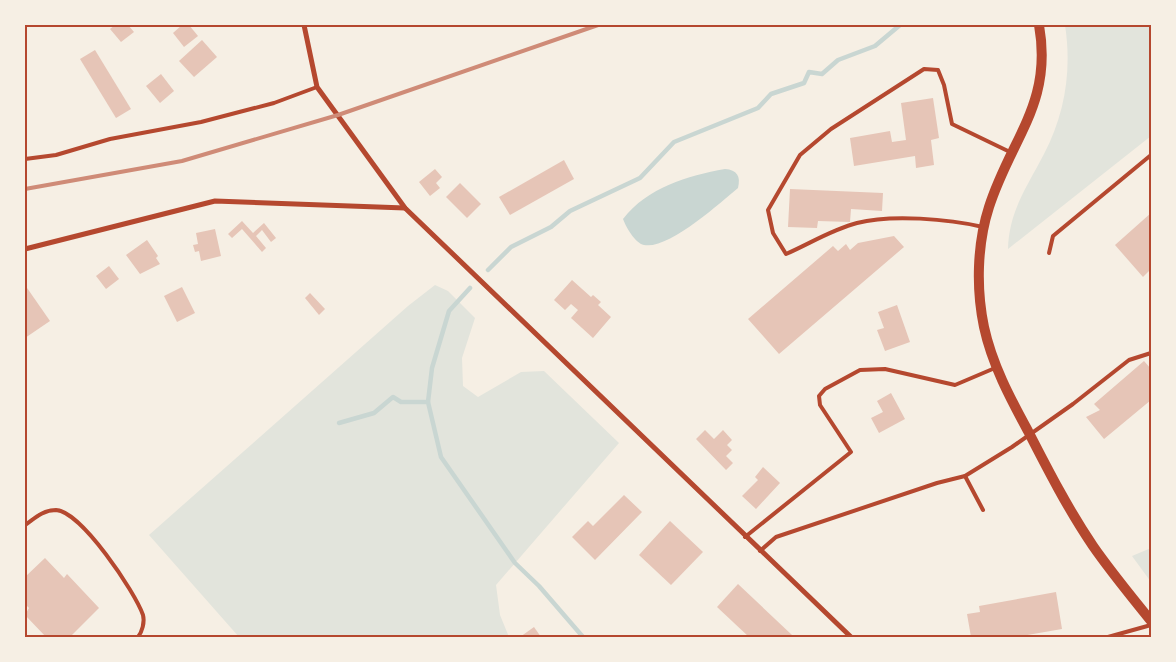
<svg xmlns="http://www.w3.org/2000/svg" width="1176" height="662" font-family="'PT Sans',sans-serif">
<rect width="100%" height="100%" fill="#f6efe4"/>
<!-- green -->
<g fill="#e2e4dc">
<path d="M 1065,25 L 1151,25 L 1151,136 L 1008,249 C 1009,211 1027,187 1044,154 C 1065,114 1072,70 1065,25 Z"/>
<path d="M 435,285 L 448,291 L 475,318 L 462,358 L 463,386 L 478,397 L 521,372 L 544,371 L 619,443 L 496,585 L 500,615 L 509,637 L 239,637 L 149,535 L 408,306 Z"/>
<path d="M 1151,548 L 1151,582 L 1132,556 Z"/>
</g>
<!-- water -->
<path fill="#c9d6d2" d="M 725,169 C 737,170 741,176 738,188 C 720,203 668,250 644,245 C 635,243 626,227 623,219 C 648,187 687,176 725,169 Z"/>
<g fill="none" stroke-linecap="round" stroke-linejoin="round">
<!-- stream -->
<g stroke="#c9d6d2" stroke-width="4.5">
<path d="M 488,270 L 511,247 L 551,227 L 570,211 L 640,178 L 674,142 L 758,108 L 771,94 L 804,83 L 809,72 L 822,74 L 838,60 L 875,46 L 900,25"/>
<path d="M 470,288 L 449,311 L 432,368 L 428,402 L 441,457 L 515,563 L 539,586 L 583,637"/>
<path d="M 339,423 L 374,413 L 393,397 L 401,402 L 428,402"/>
</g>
</g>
<!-- building -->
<g fill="#e6c5b7">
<path d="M 115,25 L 128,25 L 134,32 L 121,42 L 110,29 Z"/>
<path d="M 182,25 L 189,25 L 198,36 L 184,47 L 173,33 Z"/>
<path d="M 202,40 L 217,57 L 194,77 L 179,61 Z"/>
<path d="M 95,50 L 131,109 L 116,118 L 80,59 Z"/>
<path d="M 161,74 L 174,91 L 160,103 L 146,86 Z"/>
<path d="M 933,98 L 939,138 L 931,140 L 934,165 L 916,168 L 915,156 L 854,166 L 850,138 L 890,131 L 892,142 L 906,140 L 901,103 Z"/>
<path d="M 564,160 L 574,179 L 510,215 L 499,197 Z"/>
<path d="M 435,169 L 442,177 L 436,183 L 440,188 L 430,196 L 419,182 Z"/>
<path d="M 460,183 L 481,204 L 467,218 L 446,197 Z"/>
<path d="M 790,189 L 883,193 L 882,211 L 851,209 L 850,222 L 818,221 L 817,228 L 788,227 Z"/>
<path d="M 1151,213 L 1151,269 L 1143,277 L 1115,245 Z"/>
<path d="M 242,221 L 253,233 L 264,223 L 276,238 L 271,242 L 262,230 L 256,236 L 266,248 L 262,252 L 242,229 L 232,238 L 228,234 Z"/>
<path d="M 215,229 L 221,256 L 201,261 L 199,251 L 195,252 L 193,245 L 198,244 L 196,233 Z"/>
<path d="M 894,236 L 904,247 L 779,354 L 748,319 L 833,246 L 838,251 L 846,244 L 850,250 L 858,243 Z"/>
<path d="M 147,240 L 158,256 L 156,258 L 160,264 L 140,274 L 126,255 Z"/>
<path d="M 109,266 L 119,279 L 106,289 L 96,276 Z"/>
<path d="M 572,280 L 591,297 L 593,295 L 601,302 L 598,305 L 611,317 L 593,338 L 571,318 L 578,310 L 571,304 L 565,310 L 554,300 Z"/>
<path d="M 25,285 L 50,321 L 25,338 Z"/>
<path d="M 182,287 L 195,313 L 177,322 L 164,296 Z"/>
<path d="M 310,293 L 325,309 L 319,315 L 305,298 Z"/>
<path d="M 897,305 L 910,342 L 885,351 L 877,330 L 884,328 L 878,312 Z"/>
<path d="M 1144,361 L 1151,369 L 1151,400 L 1104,439 L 1086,417 L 1100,410 L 1094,404 Z"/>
<path d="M 891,393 L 905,419 L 879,433 L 871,418 L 883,412 L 877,401 Z"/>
<path d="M 705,430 L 714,439 L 723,430 L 732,440 L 727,445 L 732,450 L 726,456 L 733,463 L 726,470 L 696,439 Z"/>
<path d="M 763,467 L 780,483 L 756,509 L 742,496 L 758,480 L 755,477 Z"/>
<path d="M 624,495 L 642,512 L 595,560 L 572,537 L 588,521 L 593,526 Z"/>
<path d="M 670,521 L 703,552 L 671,585 L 639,555 Z"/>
<path d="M 45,558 L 64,578 L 67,574 L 99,608 L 70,637 L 46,637 L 25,615 L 29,608 L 25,604 L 25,577 Z"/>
<path d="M 738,584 L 792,635 L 790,637 L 749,637 L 717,607 Z"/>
<path d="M 1056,592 L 1062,629 L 1016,637 L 971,637 L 967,614 L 980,612 L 979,606 Z"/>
<path d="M 534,627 L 541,637 L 520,637 Z"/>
</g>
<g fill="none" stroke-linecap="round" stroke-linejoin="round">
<!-- service -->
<g stroke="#b5482f" stroke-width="4">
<path d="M 25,159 L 56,155 L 110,139 L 201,122 L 274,103 L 317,87"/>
<path d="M 983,227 C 949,219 891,214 857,223 C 833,229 809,244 786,254 L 773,233 L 768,210 L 800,155 L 831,129 L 924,69 L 938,70 L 944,85 L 952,124 L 1010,152"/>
<path d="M 1049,253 L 1053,236 L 1151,155"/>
<path d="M 965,476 L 983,510"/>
<path d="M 25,525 C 35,518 43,510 56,510 C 81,511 135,592 143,615 C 145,622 142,632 138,637"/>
<path d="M 745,537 L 851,452 L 820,405 L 819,396 L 825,389 L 860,370 L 885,369 L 955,385 L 995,368"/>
<path d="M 760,551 L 776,537 L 937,483 L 965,476 L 1012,447 L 1073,404 L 1129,360 L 1151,353"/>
<path d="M 1108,637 L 1151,625"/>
</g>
<!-- minor -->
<g stroke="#b5482f" stroke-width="5">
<path d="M 304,25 L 317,87 L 405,208 L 851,637"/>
<path d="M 25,249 L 215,201 L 405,208"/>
</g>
<!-- secondary -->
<path stroke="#b5482f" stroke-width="10" d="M 1039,25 C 1053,104 1011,138 989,207 C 977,244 976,289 984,327 C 992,364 1010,398 1028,431 C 1048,470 1068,509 1093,546 C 1111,572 1131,596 1151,621"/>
<!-- rail -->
<path stroke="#cf8b77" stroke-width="4" d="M 25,189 L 182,161 L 338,115 L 598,25"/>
</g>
<!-- border -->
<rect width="1176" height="662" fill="none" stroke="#f6efe4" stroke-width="52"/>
<rect x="26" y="26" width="1124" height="610" fill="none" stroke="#b5482f" stroke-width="2"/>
</svg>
